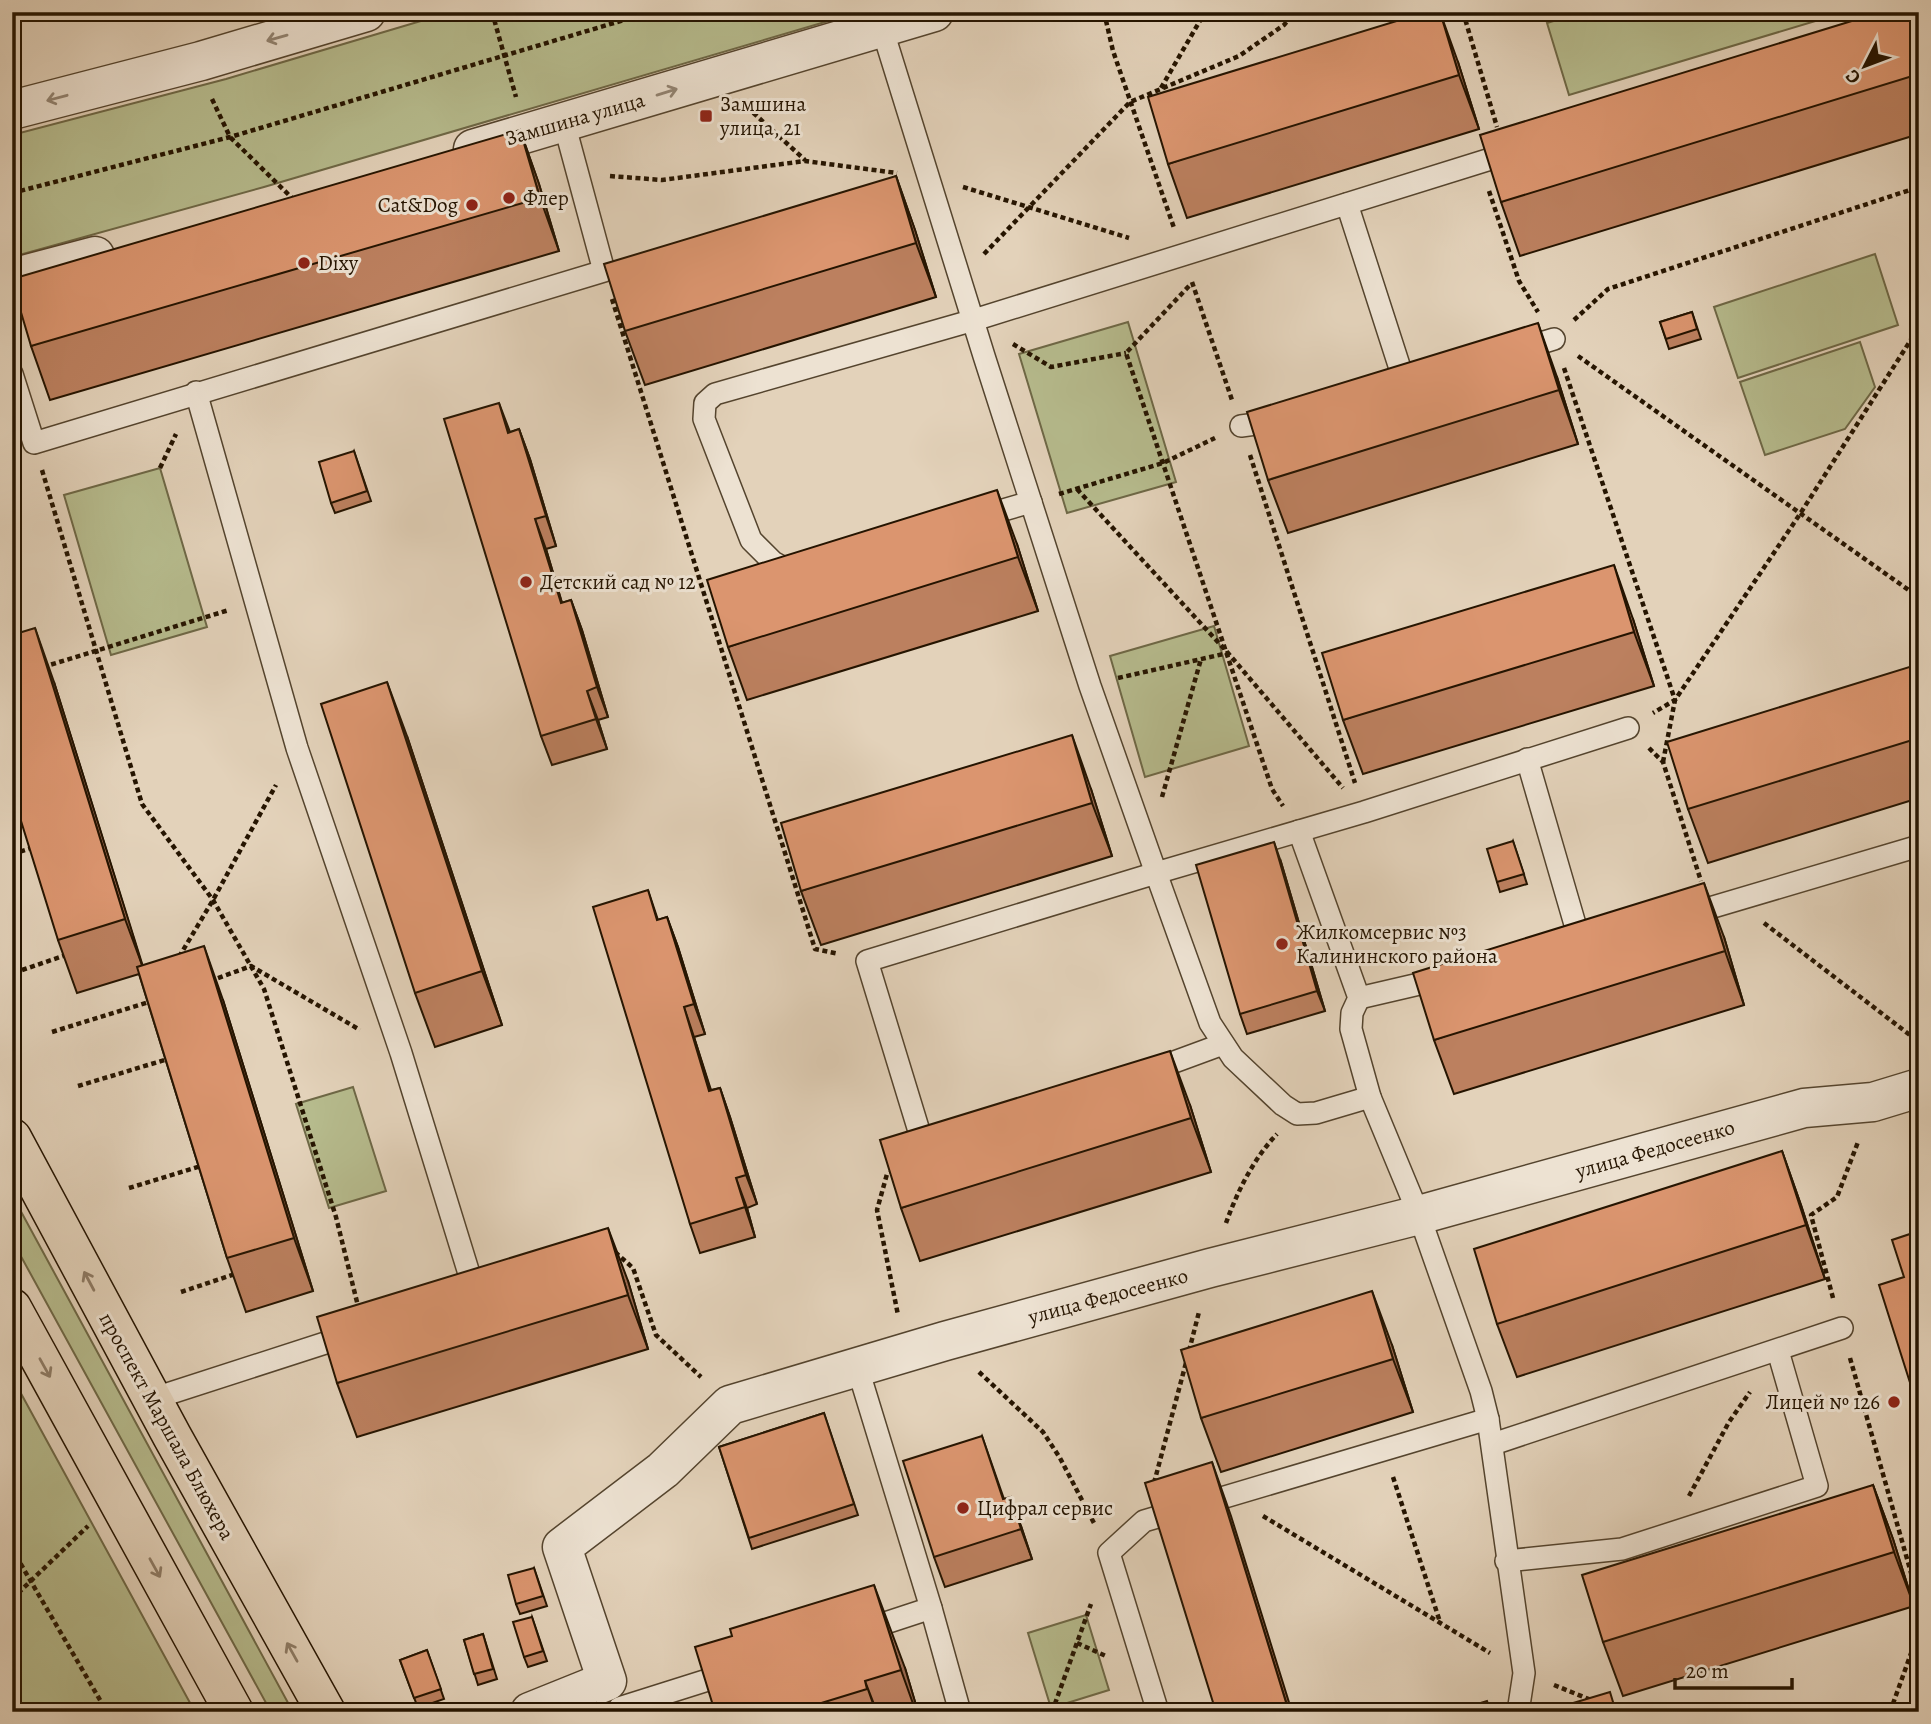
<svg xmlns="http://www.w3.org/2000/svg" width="1931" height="1724" font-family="Alegreya,serif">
<rect width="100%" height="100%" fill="#e3d2ba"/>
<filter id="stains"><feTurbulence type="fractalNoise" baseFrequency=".00286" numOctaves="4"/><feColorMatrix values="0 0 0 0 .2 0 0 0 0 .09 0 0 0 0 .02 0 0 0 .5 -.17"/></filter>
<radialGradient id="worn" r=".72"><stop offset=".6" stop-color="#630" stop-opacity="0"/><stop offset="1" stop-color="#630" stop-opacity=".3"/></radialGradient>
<!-- green -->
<g fill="#b6bb8d" stroke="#6e6846" stroke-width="2">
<path d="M 451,12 L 859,12 L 264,187 L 12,257 L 12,135 L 226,79 Z"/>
<path d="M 1583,12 L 1831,12 L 1832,16 L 1569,95 L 1547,23 Z"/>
<path d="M 1875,254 L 1898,325 L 1738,378 L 1714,307 Z"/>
<path d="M 1128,322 L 1176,482 L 1067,513 L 1019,354 Z"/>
<path d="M 1860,342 L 1875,387 L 1845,429 L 1765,455 L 1740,382 Z"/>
<path d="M 160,468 L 207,627 L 111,655 L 64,495 Z"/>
<path d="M 1214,626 L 1249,746 L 1145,777 L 1110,656 Z"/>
<path d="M 353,1087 L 386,1191 L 329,1208 L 296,1104 Z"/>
<path d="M 12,1195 L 293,1712 L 271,1712 L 12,1240 Z"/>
<path d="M 12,1377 L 195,1712 L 12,1712 Z"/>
<path d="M 1086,1615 L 1109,1690 L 1051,1708 L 1028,1633 Z"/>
</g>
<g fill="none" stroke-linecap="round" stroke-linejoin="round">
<defs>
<g id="service">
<path d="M 882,28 L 984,356 L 1090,686 L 1156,873 L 1364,812 L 1628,728"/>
<path d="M 1347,204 L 1406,387 L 1401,388"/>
<path d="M 1518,350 L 1554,339"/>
<path d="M 12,374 L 34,443 L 604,271 L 564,123"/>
<path d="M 196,392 L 297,748 L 401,1053 L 475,1293"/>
<path d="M 1241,426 L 1279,421"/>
<path d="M 979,517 L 1031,502"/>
<path d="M 796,568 L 784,568 L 773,562 L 751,540 L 704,419 L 705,403 L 715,394 L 974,320 L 1513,152"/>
<path d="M 1527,759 L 1581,945"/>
<path d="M 1299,831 L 1359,998 L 1352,1013 L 1351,1029 L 1370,1097 L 1419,1215 L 1481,1391 L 1488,1419 L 1524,1673 L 1518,1712"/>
<path d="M 1686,915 L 1919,846"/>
<path d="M 1359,998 L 1445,978"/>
<path d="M 1147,1072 L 1223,1044"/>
<path d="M 926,1154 L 867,961 L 1156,873 L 1210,1023 L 1233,1058 L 1283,1105 L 1297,1114 L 1316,1113 L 1370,1097"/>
<path d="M 857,1366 L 931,1608 L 960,1712"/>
<path d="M 152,1399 L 350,1335"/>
<path d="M 1493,1444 L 1842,1328"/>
<path d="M 1506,1561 L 1622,1549 L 1817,1486 L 1778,1351"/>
<path d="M 861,1631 L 931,1608"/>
<path d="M 619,1708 L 733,1672"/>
<path d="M 1158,1712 L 1109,1553 L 1144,1521 L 1488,1419"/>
</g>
<path id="minor" d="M 530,1712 L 607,1681 L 562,1547 L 663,1470 L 730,1405 L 945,1341 L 1210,1268 L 1419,1215 L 1804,1108 L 1873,1102 L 1919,1088"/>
<g id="tertiary">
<path d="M 12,110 L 201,61 L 366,12"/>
<path d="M 473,149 L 934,12"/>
<path d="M 12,278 L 95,256"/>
</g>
<g id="primary">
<path d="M 12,1138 L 172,1436 L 326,1712"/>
<path d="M 12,1308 L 234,1712"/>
</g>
</defs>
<!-- service casing -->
<use href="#service" stroke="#54442e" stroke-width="24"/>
<!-- minor casing -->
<use href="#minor" stroke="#54442e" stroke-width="41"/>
<!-- tertiary casing -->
<use href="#tertiary" stroke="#54442e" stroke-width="41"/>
<!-- primary casing -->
<use href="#primary" stroke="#251400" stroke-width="41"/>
<!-- path -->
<g stroke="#251400" stroke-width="4.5" stroke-dasharray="5 3.5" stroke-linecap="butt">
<path d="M 492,12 L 516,97"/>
<path d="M 1104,12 L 1113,51 L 1174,228"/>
<path d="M 1463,12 L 1497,127"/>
<path d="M 1161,88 L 1205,12"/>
<path d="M 212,99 L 230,137 L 293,199"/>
<path d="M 747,107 L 805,160"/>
<path d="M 610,176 L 662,180 L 805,161 L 897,173"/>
<path d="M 963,187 L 1129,238"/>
<path d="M 1489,191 L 1519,281 L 1538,312"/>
<path d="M 12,193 L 230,137 L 651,12"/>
<path d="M 984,254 L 1130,102 L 1239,56 L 1284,25 L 1295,12"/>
<path d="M 1192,282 L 1232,400"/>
<path d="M 1189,286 L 1126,353 L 1272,789 L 1283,806"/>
<path d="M 612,299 L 815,949 L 839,954"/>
<path d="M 1574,320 L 1608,289 L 1919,187"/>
<path d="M 1013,344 L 1051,367 L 1126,353"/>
<path d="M 1578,356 L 1910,591 L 1919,594"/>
<path d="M 1564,368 L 1675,700 L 1653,713"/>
<path d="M 1250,455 L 1355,783"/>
<path d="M 160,468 L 176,434"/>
<path d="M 42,470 L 142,804 L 213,900 L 264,989 L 336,1217 L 358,1306"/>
<path d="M 1077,489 L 1228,653 L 1343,788"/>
<path d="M 1059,494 L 1163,463 L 1215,438"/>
<path d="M 43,667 L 229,610"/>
<path d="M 1118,678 L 1228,653"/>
<path d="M 1649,748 L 1663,762 L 1701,881"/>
<path d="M 1663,762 L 1675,700 L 1800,514 L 1919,327"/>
<path d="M 1162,797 L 1201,659"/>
<path d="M 12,854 L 32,848"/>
<path d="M 1764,923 L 1919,1042"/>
<path d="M 179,957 L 213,900 L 276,785"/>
<path d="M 22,970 L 66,955"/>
<path d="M 210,981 L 251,966 L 360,1030"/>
<path d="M 52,1032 L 152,1001"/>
<path d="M 78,1086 L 168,1059"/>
<path d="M 894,1171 L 887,1174 L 877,1210 L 898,1315"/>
<path d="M 129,1188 L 201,1166"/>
<path d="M 1226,1223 C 1237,1192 1254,1158 1277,1134"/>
<path d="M 615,1252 L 633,1268 L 656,1335 L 701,1377"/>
<path d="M 181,1292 L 235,1274"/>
<path d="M 1833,1298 L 1811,1215 L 1837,1197 L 1858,1142"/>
<path d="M 1189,1351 L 1199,1312"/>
<path d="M 1850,1358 L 1919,1601"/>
<path d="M 979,1372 L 1043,1432 L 1060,1458 L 1095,1525"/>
<path d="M 1393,1477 L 1440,1622"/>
<path d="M 1154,1483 L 1187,1359"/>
<path d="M 1689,1496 L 1729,1422 L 1750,1392"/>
<path d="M 1263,1516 L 1490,1653"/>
<path d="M 12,1549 L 107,1712"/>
<path d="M 12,1599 L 88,1526"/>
<path d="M 1077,1643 L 1108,1657"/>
<path d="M 1554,1685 L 1591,1700"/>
<path d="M 1612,1708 L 1622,1712"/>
<path d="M 1052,1712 L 1091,1604"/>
<path d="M 1890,1712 L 1919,1631"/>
</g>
<!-- service -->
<use href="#service" stroke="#ede2d2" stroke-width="21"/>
<!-- minor -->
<use href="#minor" stroke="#ede2d2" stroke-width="38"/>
<!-- tertiary -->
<use href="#tertiary" stroke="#ede2d2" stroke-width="38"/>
<!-- primary -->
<use href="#primary" stroke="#e3d2ba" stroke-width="38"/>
</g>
<!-- wall -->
<g fill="#bc805f" stroke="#251400" stroke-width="2">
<path d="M 1919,12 L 1919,134 L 1520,256 L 1501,202 Z"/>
<path d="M 1458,62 L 1479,129 L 1187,218 L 1168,164 Z"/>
<path d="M 520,130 L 539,184 L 559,251 L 50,400 L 31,346 Z"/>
<path d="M 896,176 L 915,230 L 936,297 L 645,385 L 625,331 Z"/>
<path d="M 1692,312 L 1701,339 L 1669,349 L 1660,322 Z"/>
<path d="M 1557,377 L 1578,444 L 1288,533 L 1268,480 Z"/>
<path d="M 519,429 L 530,459 L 556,546 L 546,549 L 562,603 L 571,600 L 582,630 L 608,717 L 598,720 L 607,749 L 552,765 L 541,736 L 510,432 Z"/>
<path d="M 354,451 L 371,501 L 335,513 L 331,503 Z"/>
<path d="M 1017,544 L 1038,611 L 747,700 L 728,647 Z"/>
<path d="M 1633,619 L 1654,686 L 1363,774 L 1343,720 Z"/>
<path d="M 1919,664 L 1919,798 L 1708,863 L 1688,809 Z"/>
<path d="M 54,682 L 142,965 L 223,1000 L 313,1291 L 246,1312 L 227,1258 L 139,974 L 77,993 L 58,940 Z"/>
<path d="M 407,736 L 502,1025 L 435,1047 L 415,993 Z"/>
<path d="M 1091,789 L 1112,856 L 821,945 L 801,891 Z"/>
<path d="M 1513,841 L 1527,884 L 1500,892 L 1497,882 Z"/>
<path d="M 1281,862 L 1325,1011 L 1247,1034 L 1240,1014 Z"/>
<path d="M 648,890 L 658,920 L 667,917 L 678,947 L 705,1034 L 694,1037 L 711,1090 L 720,1088 L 730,1117 L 757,1204 L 747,1208 L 755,1237 L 700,1253 L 690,1224 Z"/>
<path d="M 1724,937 L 1744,1005 L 1454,1094 L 1434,1040 Z"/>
<path d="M 1190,1105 L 1211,1172 L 920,1261 L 901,1208 Z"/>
<path d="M 1782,1151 L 1801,1205 L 1825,1279 L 1517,1377 L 1497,1324 Z"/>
<path d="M 628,1281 L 648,1349 L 357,1437 L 337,1383 Z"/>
<path d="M 1392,1345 L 1413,1412 L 1221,1472 L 1201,1418 Z"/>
<path d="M 824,1413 L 858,1515 L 752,1549 L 719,1447 Z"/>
<path d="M 982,1436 L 1004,1499 L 1021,1526 L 1032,1559 L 945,1587 L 934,1557 Z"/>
<path d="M 1873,1485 L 1893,1539 L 1914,1606 L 1623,1696 L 1603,1642 Z"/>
<path d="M 534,1568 L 547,1606 L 520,1614 L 516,1604 Z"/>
<path d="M 532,1617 L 547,1661 L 528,1667 L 524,1657 Z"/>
<path d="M 483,1634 L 497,1679 L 478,1685 L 464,1640 Z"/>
<path d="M 427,1650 L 444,1699 L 418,1708 L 400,1660 Z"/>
<path d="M 905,1668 L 918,1712 L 715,1712 Z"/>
</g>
<!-- shaded-wall -->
<g fill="#99684e" stroke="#251400" stroke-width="2">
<path d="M 1440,12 L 1458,62 L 1479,129 L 1459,75 Z"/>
<path d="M 520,130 L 539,184 L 559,251 L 540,198 Z"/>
<path d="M 896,176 L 915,230 L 936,297 L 916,243 Z"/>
<path d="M 1538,323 L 1557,377 L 1578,444 L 1559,390 Z"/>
<path d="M 499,403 L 510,432 L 508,433 Z"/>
<path d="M 519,429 L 530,459 L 556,546 L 546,516 Z"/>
<path d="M 997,490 L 1017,544 L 1038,611 L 1018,557 Z"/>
<path d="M 535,519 L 546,549 L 571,633 L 561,603 Z"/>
<path d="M 1614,565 L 1633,619 L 1654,686 L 1634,632 Z"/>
<path d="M 571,600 L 582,630 L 608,717 L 597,687 Z"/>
<path d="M 35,628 L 54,682 L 145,973 L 125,919 Z"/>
<path d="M 387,682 L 407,736 L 502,1025 L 482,971 Z"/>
<path d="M 587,691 L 598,720 L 607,749 L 596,719 Z"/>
<path d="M 1072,735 L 1091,789 L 1112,856 L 1092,803 Z"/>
<path d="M 1274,842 L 1281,862 L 1325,1011 L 1317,991 Z"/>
<path d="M 1704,883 L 1724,937 L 1744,1005 L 1725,951 Z"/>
<path d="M 667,917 L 678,947 L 705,1034 L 694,1004 Z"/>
<path d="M 204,946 L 223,1000 L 313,1291 L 294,1238 Z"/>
<path d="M 684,1007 L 694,1037 L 720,1121 L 709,1091 Z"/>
<path d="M 1170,1051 L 1190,1105 L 1211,1172 L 1191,1118 Z"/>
<path d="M 720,1088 L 730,1117 L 757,1204 L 746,1175 Z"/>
<path d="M 1782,1151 L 1801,1205 L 1825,1279 L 1806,1225 Z"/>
<path d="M 736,1178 L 747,1208 L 755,1237 L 745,1207 Z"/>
<path d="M 608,1228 L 628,1281 L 648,1349 L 628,1295 Z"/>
<path d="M 1372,1291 L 1392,1345 L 1413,1412 L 1393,1359 Z"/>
<path d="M 1212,1462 L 1231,1516 L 1292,1712 L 1289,1712 Z"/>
<path d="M 1873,1485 L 1893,1539 L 1914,1606 L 1894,1552 Z"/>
<path d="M 1011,1497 L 1021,1526 L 1032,1559 L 1021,1529 Z"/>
<path d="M 874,1585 L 905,1668 L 918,1712 L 916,1712 L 901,1670 Z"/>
<path d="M 865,1681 L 877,1712 L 876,1712 Z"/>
</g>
<!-- building -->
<g fill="#db956f" stroke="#251400" stroke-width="2">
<path d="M 1426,12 L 1440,12 L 1459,75 L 1168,164 L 1148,97 Z"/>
<path d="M 1881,12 L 1919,12 L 1919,74 L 1501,202 L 1480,135 Z"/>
<path d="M 520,130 L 540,198 L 31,346 L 12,282 L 12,279 Z"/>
<path d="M 896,176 L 916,243 L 625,331 L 604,264 Z"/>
<path d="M 1692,312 L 1697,329 L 1666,339 L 1660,322 Z"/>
<path d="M 1538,323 L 1559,390 L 1268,480 L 1247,412 Z"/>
<path d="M 499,403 L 508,433 L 519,429 L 546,516 L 535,519 L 561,603 L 571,600 L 597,687 L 587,691 L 596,719 L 541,736 L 444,419 Z"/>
<path d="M 354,451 L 367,491 L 331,503 L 319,462 Z"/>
<path d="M 997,490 L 1018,557 L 728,647 L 707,580 Z"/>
<path d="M 1614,565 L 1634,632 L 1343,720 L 1322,653 Z"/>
<path d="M 35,628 L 125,919 L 58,940 L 12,792 L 12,635 Z"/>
<path d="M 1919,664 L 1919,738 L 1688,809 L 1667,742 Z"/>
<path d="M 387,682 L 482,971 L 415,993 L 321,704 Z"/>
<path d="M 1072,735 L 1092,803 L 801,891 L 781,823 Z"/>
<path d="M 1513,841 L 1524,874 L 1497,882 L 1487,849 Z"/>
<path d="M 1274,842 L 1317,991 L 1240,1014 L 1196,865 Z"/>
<path d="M 1704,883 L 1725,951 L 1434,1040 L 1413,973 Z"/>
<path d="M 648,890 L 657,920 L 667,917 L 694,1004 L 684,1007 L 709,1091 L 720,1088 L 746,1175 L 736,1178 L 745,1207 L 690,1224 L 593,907 Z"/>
<path d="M 204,946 L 294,1238 L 227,1258 L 137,967 Z"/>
<path d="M 1170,1051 L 1191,1118 L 901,1208 L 880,1140 Z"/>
<path d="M 1782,1151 L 1806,1225 L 1497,1324 L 1474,1249 Z"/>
<path d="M 608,1228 L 628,1295 L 337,1383 L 317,1317 Z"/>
<path d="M 1919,1231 L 1919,1411 L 1879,1285 L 1904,1277 L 1892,1240 Z"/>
<path d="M 1372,1291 L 1393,1359 L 1201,1418 L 1181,1350 Z"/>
<path d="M 824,1413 L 854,1504 L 749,1538 L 719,1447 Z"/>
<path d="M 982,1436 L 1003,1499 L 1011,1497 L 1021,1529 L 934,1557 L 903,1461 Z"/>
<path d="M 1212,1462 L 1289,1712 L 1216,1712 L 1145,1483 Z"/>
<path d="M 1873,1485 L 1894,1552 L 1603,1642 L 1582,1575 Z"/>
<path d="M 534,1568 L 543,1596 L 516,1604 L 508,1575 Z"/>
<path d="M 874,1585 L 901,1670 L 865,1681 L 867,1689 L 792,1712 L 715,1712 L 695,1647 L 732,1636 L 730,1629 Z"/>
<path d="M 532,1617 L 543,1651 L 524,1657 L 513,1622 Z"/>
<path d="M 483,1634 L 493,1669 L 474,1674 L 464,1640 Z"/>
<path d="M 427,1650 L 441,1689 L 414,1698 L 400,1660 Z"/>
<path d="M 1610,1692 L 1616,1712 L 1543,1712 Z"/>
<path d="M 1487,1701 L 1491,1712 L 1455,1711 Z"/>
<path d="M 596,1703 L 600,1712 L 575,1712 Z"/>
</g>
<!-- one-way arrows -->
<defs><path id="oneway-shaft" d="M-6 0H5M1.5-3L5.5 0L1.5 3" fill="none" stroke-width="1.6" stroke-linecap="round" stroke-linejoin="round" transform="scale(1.75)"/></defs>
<g stroke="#938574">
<use href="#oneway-shaft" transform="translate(277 38) rotate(164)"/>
<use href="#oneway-shaft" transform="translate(667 92) rotate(-17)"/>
<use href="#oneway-shaft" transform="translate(57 98) rotate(165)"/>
</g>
<g stroke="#8e7c66">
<use href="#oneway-shaft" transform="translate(89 1281) rotate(-118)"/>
<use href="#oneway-shaft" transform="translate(45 1368) rotate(61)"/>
<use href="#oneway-shaft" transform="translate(155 1568) rotate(61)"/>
<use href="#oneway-shaft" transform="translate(292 1652) rotate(-119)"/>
</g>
<!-- markers -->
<g fill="#8f2418" stroke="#ede2d2" stroke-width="2.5">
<rect x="699" y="109" width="14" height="14" rx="3.5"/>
<circle cx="509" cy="198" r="7"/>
<circle cx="472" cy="205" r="7"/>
<circle cx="304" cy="263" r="7"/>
<circle cx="526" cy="582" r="7"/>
<circle cx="1282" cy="944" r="7"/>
<circle cx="1894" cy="1402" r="7"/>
<circle cx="963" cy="1508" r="7"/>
</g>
<g text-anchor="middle" stroke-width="6" stroke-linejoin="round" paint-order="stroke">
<!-- poi labels -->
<g font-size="21" fill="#251400" stroke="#ede2d2" text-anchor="start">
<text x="720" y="111">Замшина<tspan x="720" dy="24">улица, 21</tspan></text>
<text x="523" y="205">Флер</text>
<text x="458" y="212" text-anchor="end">Cat&amp;Dog</text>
<text x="318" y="270">Dixy</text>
<text x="540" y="589">Детский сад № 12</text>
<text x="1296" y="939">Жилкомсервис №3<tspan x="1296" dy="24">Калининского района</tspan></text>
<text x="1880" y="1409" text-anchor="end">Лицей № 126</text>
<text x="977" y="1515">Цифрал сервис</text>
</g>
<!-- street labels -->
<g font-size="21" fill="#251400" stroke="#ede2d2">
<text transform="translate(575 119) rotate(-16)" y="7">Замшина улица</text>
<text transform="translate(1655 1149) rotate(-16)" y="7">улица Федосеенко</text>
<text transform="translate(1108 1296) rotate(-15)" y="7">улица Федосеенко</text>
<text transform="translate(167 1426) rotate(61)" y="7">проспект Маршала Блюхера</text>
</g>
</g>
<!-- margin -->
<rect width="1931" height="1724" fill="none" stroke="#e3d2ba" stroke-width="42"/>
<rect x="14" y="14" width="1903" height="1696" fill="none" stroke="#251400" stroke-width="3.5"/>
<rect x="21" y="21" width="1889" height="1682" fill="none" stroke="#251400" stroke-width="2"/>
<!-- north arrow -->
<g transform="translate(1865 66) rotate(228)" stroke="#ede2d2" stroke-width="5" paint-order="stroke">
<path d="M0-5L12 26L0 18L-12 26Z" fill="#251400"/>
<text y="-10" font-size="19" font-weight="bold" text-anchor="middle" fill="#251400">С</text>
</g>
<!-- scale -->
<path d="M1675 1678v10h117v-10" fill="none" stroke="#251400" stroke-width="3.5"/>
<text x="1686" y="1678" font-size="21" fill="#251400" stroke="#ede2d2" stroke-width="5" paint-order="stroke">20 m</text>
<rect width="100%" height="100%" filter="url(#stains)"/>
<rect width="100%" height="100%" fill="url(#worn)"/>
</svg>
